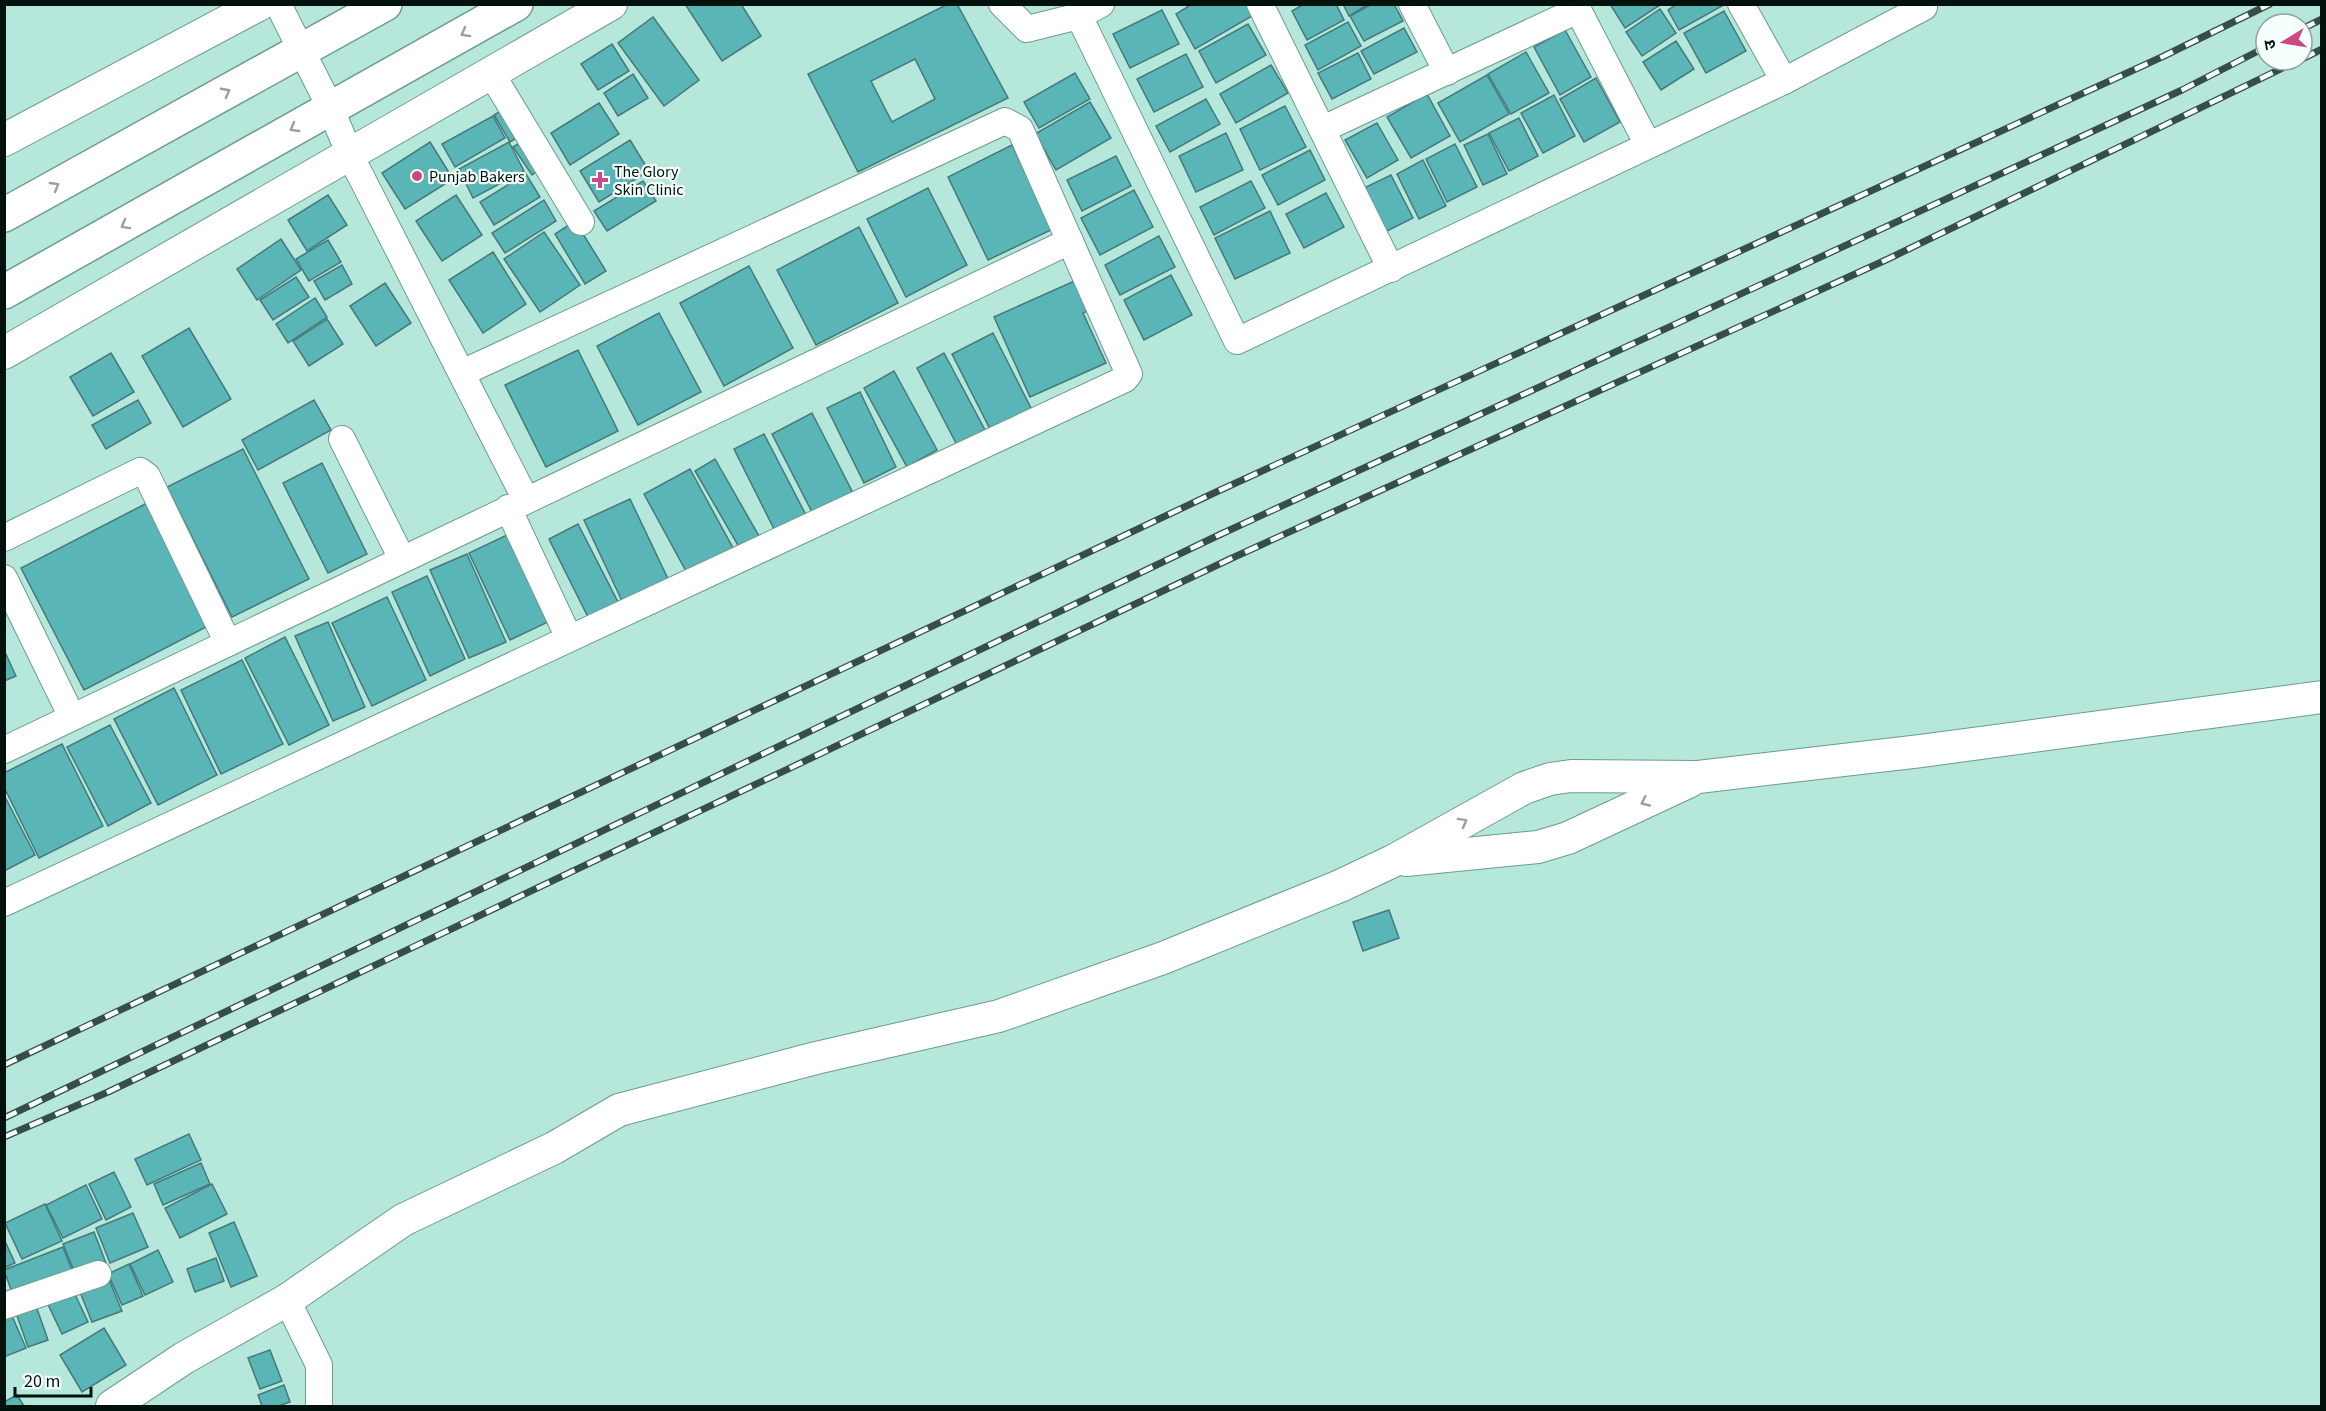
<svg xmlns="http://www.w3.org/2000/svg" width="2326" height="1411" font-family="'Source Sans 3','Noto Sans Devanagari',sans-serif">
<rect width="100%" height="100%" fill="#b5e7da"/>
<!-- building -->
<g fill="#5ab5b6" stroke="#467979" stroke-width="1.5" fill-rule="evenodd">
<path d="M 685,4 L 741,4 L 761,36 L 722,61 Z"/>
<path d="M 948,4 L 957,4 L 1008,98 L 858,172 L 808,74 ZM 915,59 L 935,99 L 892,122 L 871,81 Z"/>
<path d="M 1192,4 L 1246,4 L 1252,16 L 1195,49 L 1176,14 Z"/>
<path d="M 1304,4 L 1336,4 L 1344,20 L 1307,40 L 1292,11 Z"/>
<path d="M 1343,4 L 1369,4 L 1349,16 Z"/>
<path d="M 1372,4 L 1394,4 L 1403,21 L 1364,41 L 1350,16 Z"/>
<path d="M 1610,4 L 1660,4 L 1660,5 L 1625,28 Z"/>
<path d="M 1677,4 L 1721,4 L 1722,6 L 1679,30 L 1668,10 Z"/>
<path d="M 1660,9 L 1676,33 L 1642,56 L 1626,32 Z"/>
<path d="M 1162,10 L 1179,44 L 1130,68 L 1113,34 Z"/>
<path d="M 1724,11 L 1746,51 L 1706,73 L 1684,33 Z"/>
<path d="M 653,17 L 699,80 L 664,106 L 618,43 Z"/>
<path d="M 1348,22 L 1361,46 L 1318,70 L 1305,45 Z"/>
<path d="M 1248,24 L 1266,55 L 1216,83 L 1199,51 Z"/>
<path d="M 1404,28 L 1417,52 L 1374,74 L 1361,51 Z"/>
<path d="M 1565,30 L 1591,77 L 1560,95 L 1534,47 Z"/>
<path d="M 1676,41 L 1694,69 L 1661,90 L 1643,62 Z"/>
<path d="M 612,44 L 629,71 L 598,90 L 581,64 Z"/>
<path d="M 1526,52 L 1549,93 L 1511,114 L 1488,74 Z"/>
<path d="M 1358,53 L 1371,79 L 1332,99 L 1318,73 Z"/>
<path d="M 1186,54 L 1203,87 L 1154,112 L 1137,79 Z"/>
<path d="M 1271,65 L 1288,93 L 1236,123 L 1220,94 Z"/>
<path d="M 1075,73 L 1090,99 L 1039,128 L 1024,102 Z"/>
<path d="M 633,74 L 648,98 L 618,116 L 604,93 Z"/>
<path d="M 1487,75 L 1509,114 L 1460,142 L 1438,103 Z"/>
<path d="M 1596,78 L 1620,122 L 1584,142 L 1560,99 Z"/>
<path d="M 1427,94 L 1450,136 L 1411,158 L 1387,117 Z"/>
<path d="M 1554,95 L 1575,136 L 1543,153 L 1521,113 Z"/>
<path d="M 1206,99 L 1220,124 L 1170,152 L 1156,126 Z"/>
<path d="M 1090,102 L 1111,138 L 1056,170 L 1035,134 Z"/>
<path d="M 599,103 L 619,134 L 570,165 L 551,133 Z"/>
<path d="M 1285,106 L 1306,147 L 1260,170 L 1240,129 Z"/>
<path d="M 504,109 L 520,136 L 510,142 L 494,115 Z"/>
<path d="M 493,116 L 505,138 L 455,167 L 442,144 Z"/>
<path d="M 1519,118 L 1538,156 L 1509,171 L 1489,133 Z"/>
<path d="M 1377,123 L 1398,160 L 1367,178 L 1345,140 Z"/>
<path d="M 1226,133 L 1243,170 L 1196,192 L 1179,156 Z"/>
<path d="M 1488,134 L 1507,174 L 1483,185 L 1464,145 Z"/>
<path d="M 524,140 L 542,168 L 532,175 L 513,147 Z"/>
<path d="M 630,140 L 649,171 L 599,202 L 580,171 Z"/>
<path d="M 430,142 L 453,179 L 405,209 L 382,173 Z"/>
<path d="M 509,142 L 524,171 L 473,198 L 459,169 Z"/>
<path d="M 1455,144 L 1477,187 L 1447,202 L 1426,159 Z"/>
<path d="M 1012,145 L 1053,229 L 988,260 L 948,177 Z"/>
<path d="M 1310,150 L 1325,180 L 1278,205 L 1262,175 Z"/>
<path d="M 1116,156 L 1131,186 L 1082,211 L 1067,180 Z"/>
<path d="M 1423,160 L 1446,206 L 1419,219 L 1397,174 Z"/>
<path d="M 526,174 L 540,197 L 494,225 L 480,202 Z"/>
<path d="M 1391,175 L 1413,218 L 1385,232 L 1364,188 Z"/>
<path d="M 643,181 L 656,201 L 607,231 L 594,211 Z"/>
<path d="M 1251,181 L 1265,208 L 1214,235 L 1200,207 Z"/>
<path d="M 928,188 L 967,265 L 906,297 L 867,219 Z"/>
<path d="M 1134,190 L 1153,227 L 1100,255 L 1081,218 Z"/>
<path d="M 1326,193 L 1344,227 L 1304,248 L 1286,214 Z"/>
<path d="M 328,195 L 347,225 L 307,251 L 288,220 Z"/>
<path d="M 456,195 L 482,235 L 442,261 L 416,221 Z"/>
<path d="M 544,200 L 556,221 L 505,253 L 492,233 Z"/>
<path d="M 1270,211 L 1290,253 L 1235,279 L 1215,238 Z"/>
<path d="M 575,221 L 606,271 L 585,284 L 555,234 Z"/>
<path d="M 859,227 L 898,303 L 816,345 L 777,270 Z"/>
<path d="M 544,232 L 580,285 L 540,312 L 504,259 Z"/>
<path d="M 1159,236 L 1175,267 L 1120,295 L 1105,265 Z"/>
<path d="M 281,239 L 301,270 L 257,300 L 237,269 Z"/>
<path d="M 328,240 L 341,262 L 309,281 L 296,259 Z"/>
<path d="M 493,252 L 526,304 L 483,333 L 449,280 Z"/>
<path d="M 342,265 L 352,284 L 325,300 L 314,281 Z"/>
<path d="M 749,266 L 793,348 L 724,386 L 680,303 Z"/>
<path d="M 1171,275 L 1192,315 L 1144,340 L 1124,300 Z"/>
<path d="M 296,277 L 309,297 L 273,320 L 260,300 Z"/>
<path d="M 1079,279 L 1093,308 L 1083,313 L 1106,363 L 1030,397 L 994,317 Z"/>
<path d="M 385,283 L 411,323 L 376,346 L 350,306 Z"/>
<path d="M 315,298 L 327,317 L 288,343 L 276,324 Z"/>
<path d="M 659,313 L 701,392 L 638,425 L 597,346 Z"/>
<path d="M 327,319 L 343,344 L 309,366 L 293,341 Z"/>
<path d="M 189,328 L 231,399 L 183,427 L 142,356 Z"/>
<path d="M 993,333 L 1032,410 L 991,431 L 952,354 Z"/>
<path d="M 578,350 L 618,431 L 546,467 L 505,385 Z"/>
<path d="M 111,353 L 134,392 L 93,416 L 70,377 Z"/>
<path d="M 944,353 L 985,430 L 957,445 L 917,368 Z"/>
<path d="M 894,371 L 937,450 L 907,467 L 864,388 Z"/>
<path d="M 860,392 L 896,467 L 864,483 L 827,408 Z"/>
<path d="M 138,400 L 151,423 L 106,449 L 92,425 Z"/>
<path d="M 314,400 L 331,430 L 258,470 L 242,440 Z"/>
<path d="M 812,413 L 853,493 L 813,514 L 772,434 Z"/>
<path d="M 764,434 L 806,515 L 775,531 L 734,449 Z"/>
<path d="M 243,449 L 309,579 L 232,617 L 167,487 Z"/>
<path d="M 715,459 L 759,536 L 739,547 L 695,471 Z"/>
<path d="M 322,463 L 367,554 L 328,573 L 283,483 Z"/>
<path d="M 690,469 L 733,548 L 687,573 L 644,494 Z"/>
<path d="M 630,499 L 669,581 L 623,603 L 584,520 Z"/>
<path d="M 151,501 L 214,623 L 84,690 L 21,568 Z"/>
<path d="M 578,524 L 618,602 L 588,617 L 549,539 Z"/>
<path d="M 507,535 L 548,622 L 510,640 L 469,553 Z"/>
<path d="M 467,554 L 506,642 L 469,658 L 430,570 Z"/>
<path d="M 427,576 L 465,659 L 430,676 L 392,592 Z"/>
<path d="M 387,597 L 426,680 L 372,706 L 332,623 Z"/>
<path d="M 328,622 L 365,707 L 333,721 L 295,636 Z"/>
<path d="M 285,637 L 329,725 L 289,745 L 245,658 Z"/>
<path d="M 4,650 L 16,676 L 4,681 Z"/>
<path d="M 242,660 L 283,744 L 221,774 L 181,690 Z"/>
<path d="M 174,688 L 217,775 L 158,805 L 114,719 Z"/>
<path d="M 110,725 L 151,803 L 108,826 L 67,747 Z"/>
<path d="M 62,744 L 103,826 L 39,858 L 4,787 L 4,773 Z"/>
<path d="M 4,795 L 35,855 L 4,871 Z"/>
<path d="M 1389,910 L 1399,938 L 1363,951 L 1353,922 Z"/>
<path d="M 189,1134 L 201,1160 L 147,1185 L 135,1159 Z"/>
<path d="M 201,1163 L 210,1184 L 163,1205 L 154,1184 Z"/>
<path d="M 114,1172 L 131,1207 L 106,1220 L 89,1184 Z"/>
<path d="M 212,1184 L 227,1214 L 180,1238 L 165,1208 Z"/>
<path d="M 86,1185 L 102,1219 L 63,1238 L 46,1205 Z"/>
<path d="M 45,1204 L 62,1241 L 22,1259 L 5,1223 Z"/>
<path d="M 133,1213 L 148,1247 L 110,1263 L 96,1228 Z"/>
<path d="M 234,1222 L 257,1276 L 231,1287 L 209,1233 Z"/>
<path d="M 94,1232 L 106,1263 L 76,1276 L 63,1244 Z"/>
<path d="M 4,1239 L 15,1263 L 4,1268 Z"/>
<path d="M 63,1247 L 74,1275 L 14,1298 L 4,1270 Z"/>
<path d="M 158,1250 L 173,1282 L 145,1295 L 130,1264 Z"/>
<path d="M 216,1258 L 224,1281 L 195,1292 L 187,1269 Z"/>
<path d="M 129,1264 L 143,1296 L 122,1305 L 108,1274 Z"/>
<path d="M 107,1275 L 122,1311 L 92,1322 L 78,1287 Z"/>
<path d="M 72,1288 L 88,1322 L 62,1334 L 46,1300 Z"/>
<path d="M 35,1303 L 48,1340 L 28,1347 L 15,1310 Z"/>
<path d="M 9,1309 L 26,1348 L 4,1357 L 4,1311 Z"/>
<path d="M 104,1328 L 126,1365 L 82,1392 L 60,1355 Z"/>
<path d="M 270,1350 L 282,1381 L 260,1389 L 248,1358 Z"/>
<path d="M 284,1385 L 290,1402 L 278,1406 L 262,1406 L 258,1395 Z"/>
<path d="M 17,1395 L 24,1406 L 4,1406 L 4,1402 Z"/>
</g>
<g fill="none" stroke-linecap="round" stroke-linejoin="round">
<defs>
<g id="minor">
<path d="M 278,4 L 330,107 L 350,155 L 526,500"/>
<path d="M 1002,4 L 1027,29 L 1079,16 L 1101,4"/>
<path d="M 1260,4 L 1391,269"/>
<path d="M 1412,4 L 1447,72"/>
<path d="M 1575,4 L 1648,145"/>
<path d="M 1741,4 L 1784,81"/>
<path d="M 1079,16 L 1237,341 L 1784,81 L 1924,7 L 1922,4"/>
<path d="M 491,73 L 581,222"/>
<path d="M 1323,129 L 1578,10"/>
<path d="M 342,439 L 402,559"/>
<path d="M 508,508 L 569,638"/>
<path d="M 4,538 L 140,471 L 147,476 L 228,643"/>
<path d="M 4,578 L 72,717"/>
<path d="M 4,750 L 1070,241"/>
<path d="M 4,903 L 1125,379 L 1129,374 L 1020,129 L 1005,121 L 462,373"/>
<path d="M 287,1300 L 319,1365 L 319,1406"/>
<path d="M 4,1306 L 98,1274"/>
</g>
<g id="tertiary">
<path d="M 4,140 L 260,4"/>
<path d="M 4,353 L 611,4"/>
<path d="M 1406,860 L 1538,847 L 1568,838 L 1690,781"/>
<path d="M 112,1406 L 184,1358 L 287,1300 L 403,1220 L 554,1148 L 619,1110 L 816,1058 L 999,1016 L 1163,958 L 1340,886 L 1393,861 L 1524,788 L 1550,779 L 1571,776 L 1698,777 L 1921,751 L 2322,697"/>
</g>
<g id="primary">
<path d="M 4,215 L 385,4"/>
<path d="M 4,292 L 516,4"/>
</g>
</defs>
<!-- minor casing -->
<use href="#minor" stroke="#6c9c8f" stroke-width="28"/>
<!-- tertiary casing -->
<use href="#tertiary" stroke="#6c9c8f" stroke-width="34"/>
<!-- primary casing -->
<use href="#primary" stroke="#6c9c8f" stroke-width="36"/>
<!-- minor -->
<use href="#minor" stroke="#fff" stroke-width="26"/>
<!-- tertiary -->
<use href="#tertiary" stroke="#fff" stroke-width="32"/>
<!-- primary -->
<use href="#primary" stroke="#fff" stroke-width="33"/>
<defs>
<g id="rail">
<path d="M 2302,29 L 2322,19"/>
<path d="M 2302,59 L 2322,49"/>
<path d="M 4,1065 L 1214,493 L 2164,56 L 2270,4"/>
<path d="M 4,1118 L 1219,535 L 2182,90 L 2266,47"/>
<path d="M 4,1137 L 108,1092 L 1230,559 L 1888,259 L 2299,60"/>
</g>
</defs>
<!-- rail casing -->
<use href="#rail" stroke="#354e47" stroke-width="7"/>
<!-- rail -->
<use href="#rail" stroke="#f5fffc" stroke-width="4.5" stroke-dasharray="14" stroke-linecap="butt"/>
</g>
<!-- one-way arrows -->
<defs><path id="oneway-chevron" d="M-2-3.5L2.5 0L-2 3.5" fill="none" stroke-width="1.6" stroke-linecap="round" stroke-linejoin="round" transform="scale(1.5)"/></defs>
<g stroke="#99a09e">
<use href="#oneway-chevron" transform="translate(465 33) rotate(151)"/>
<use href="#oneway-chevron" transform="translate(226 92) rotate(-28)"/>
<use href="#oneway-chevron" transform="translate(294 128) rotate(150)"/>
<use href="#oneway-chevron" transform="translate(55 186) rotate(-30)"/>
<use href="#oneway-chevron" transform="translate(125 225) rotate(151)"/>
<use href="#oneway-chevron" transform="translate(1645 802) rotate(155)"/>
<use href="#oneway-chevron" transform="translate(1463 822) rotate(-29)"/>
</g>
<!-- markers -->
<g fill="#ce4683" stroke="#f5fffc" stroke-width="2">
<circle cx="417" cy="176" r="6"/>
<path d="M597 171h6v6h6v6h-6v6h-6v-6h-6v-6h6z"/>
</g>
<g text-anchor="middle" stroke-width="4.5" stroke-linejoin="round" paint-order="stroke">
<!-- poi labels -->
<g font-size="16" fill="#01110c" stroke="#f5fffc" text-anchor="start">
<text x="614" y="177">The Glory<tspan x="614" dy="18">Skin Clinic</tspan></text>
<text x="429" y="182">Punjab Bakers</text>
</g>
</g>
<!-- border -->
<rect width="2326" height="1411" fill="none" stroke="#01110c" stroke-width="12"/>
<!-- north arrow -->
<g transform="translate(2284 42) rotate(259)"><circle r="28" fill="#f5fffc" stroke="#93a09c" stroke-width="1.5"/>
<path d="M0-4.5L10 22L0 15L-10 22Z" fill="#ce4683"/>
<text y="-9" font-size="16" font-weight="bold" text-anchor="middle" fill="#01110c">उ</text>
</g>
<!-- scale -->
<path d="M15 1387v9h76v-9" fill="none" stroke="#01110c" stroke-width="3"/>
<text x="24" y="1387" font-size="18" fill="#01110c" stroke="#f5fffc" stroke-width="4.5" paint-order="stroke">20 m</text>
</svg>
